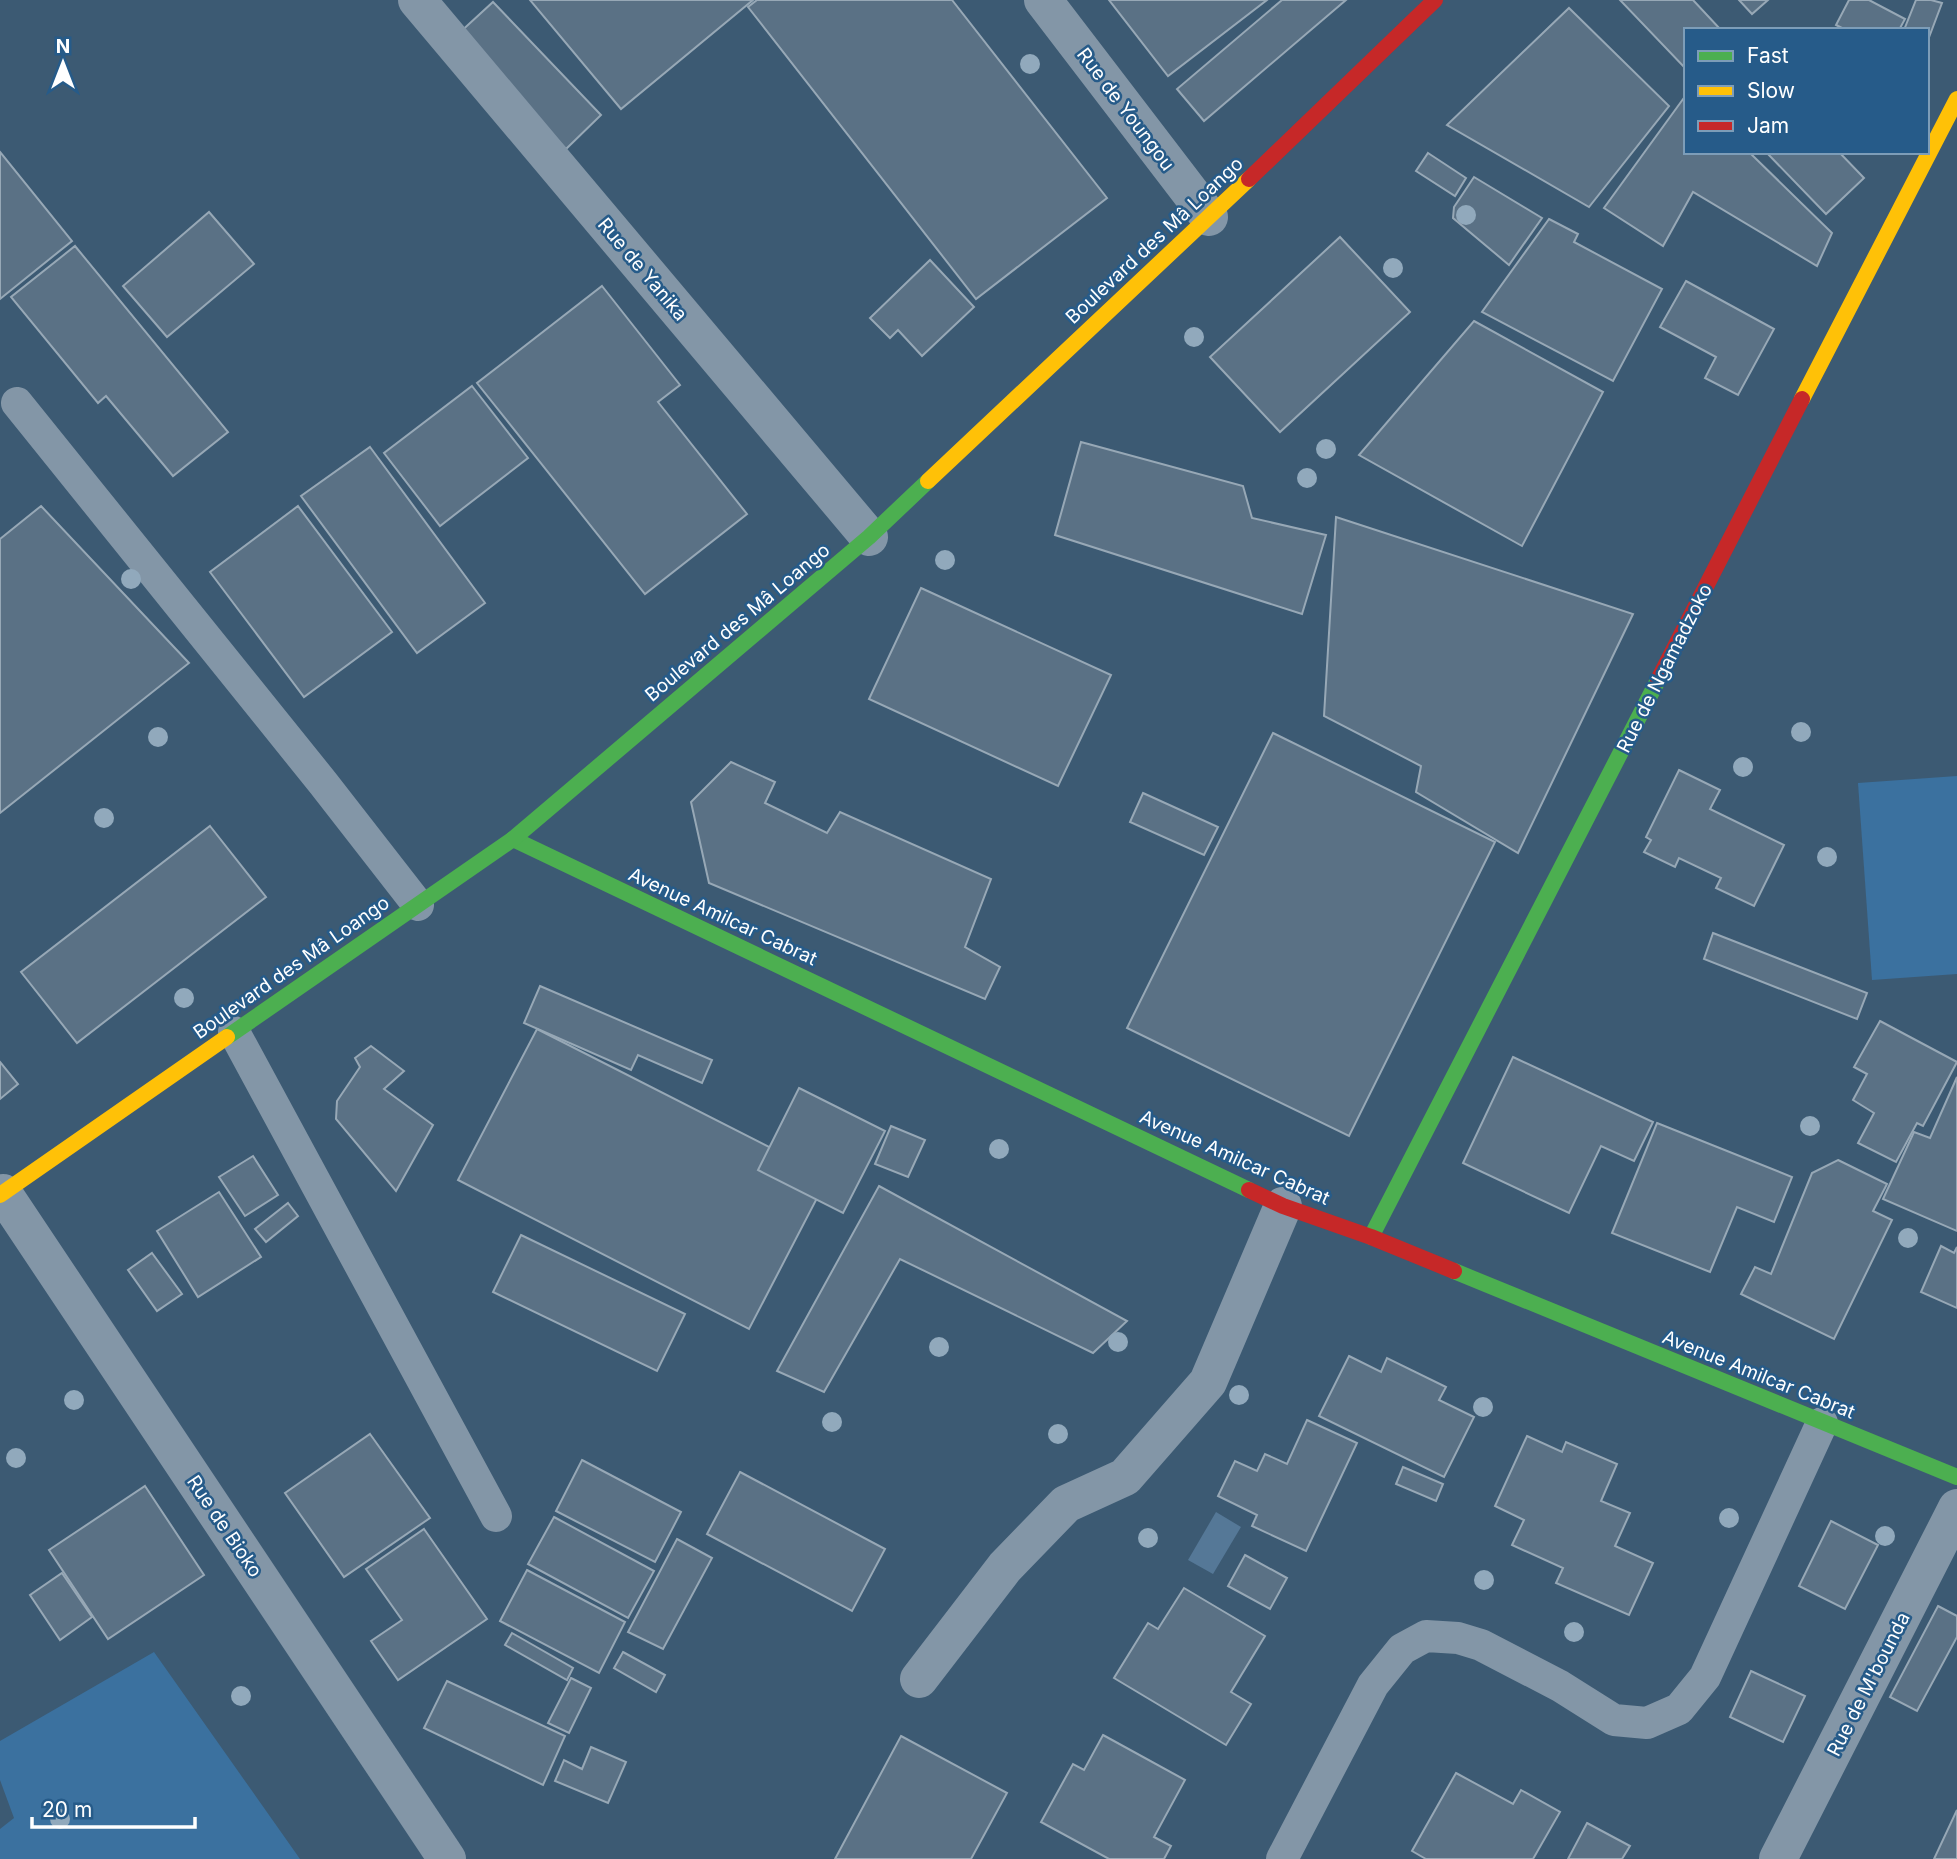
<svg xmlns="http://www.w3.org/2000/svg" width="1957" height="1859" font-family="Inter,sans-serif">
<rect width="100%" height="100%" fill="#3c5a73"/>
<!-- green -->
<g fill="#3b719f">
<path d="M 1957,776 L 1957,974 L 1872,980 L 1858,783 Z"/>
<path d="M 154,1652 L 300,1859 L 0,1859 L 0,1829 L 14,1818 L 0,1780 L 0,1741 Z"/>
</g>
<!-- water -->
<path fill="#557897" d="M 1216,1512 L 1241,1527 L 1213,1574 L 1188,1560 Z"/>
<!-- building -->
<g fill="#5a7185" stroke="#97a8b6" stroke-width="2">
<path d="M 530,0 L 753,0 L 621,109 Z"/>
<path d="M 757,0 L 952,0 L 1107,198 L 976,299 L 748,7 Z"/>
<path d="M 1109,0 L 1267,0 L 1168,76 Z"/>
<path d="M 1282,0 L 1346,0 L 1204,121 L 1177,89 Z"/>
<path d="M 1620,0 L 1693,0 L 1721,30 L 1686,30 L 1686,69 Z"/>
<path d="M 1739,0 L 1768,0 L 1752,14 Z"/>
<path d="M 1849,0 L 1869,0 L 1905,19 L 1899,30 L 1846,30 L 1836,25 Z"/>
<path d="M 1916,0 L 1931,0 L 1942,3 L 1928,40 L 1927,30 L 1904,30 Z"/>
<path d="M 493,2 L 601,115 L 566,149 L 457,35 Z"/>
<path d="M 1569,8 L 1669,106 L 1589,207 L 1447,125 Z"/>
<path d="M 1686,95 L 1686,152 L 1749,152 L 1832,233 L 1817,266 L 1693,192 L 1663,246 L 1604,208 Z"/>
<path d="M 0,152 L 72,241 L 0,299 Z"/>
<path d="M 1766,152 L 1839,152 L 1864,178 L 1826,214 Z"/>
<path d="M 1428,153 L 1466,178 L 1455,196 L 1416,171 Z"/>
<path d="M 1474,177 L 1542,218 L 1509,265 L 1453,218 L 1454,207 Z"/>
<path d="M 209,212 L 254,264 L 167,337 L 123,286 Z"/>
<path d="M 1549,219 L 1578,234 L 1574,242 L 1662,289 L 1613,381 L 1482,312 Z"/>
<path d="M 1340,237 L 1410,312 L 1280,432 L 1210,357 Z"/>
<path d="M 75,246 L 228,432 L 173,476 L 106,396 L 98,403 L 11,297 Z"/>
<path d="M 930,260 L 974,307 L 922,356 L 898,330 L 890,338 L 870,318 Z"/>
<path d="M 1686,281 L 1774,329 L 1738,395 L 1705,378 L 1716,357 L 1660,327 Z"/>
<path d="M 602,286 L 680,385 L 658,402 L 747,514 L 645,594 L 477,383 Z"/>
<path d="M 1474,321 L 1603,392 L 1522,546 L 1359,455 Z"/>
<path d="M 472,386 L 528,458 L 440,526 L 384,453 Z"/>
<path d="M 1081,442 L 1243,486 L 1252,518 L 1326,535 L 1302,614 L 1055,535 Z"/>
<path d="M 370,447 L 485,603 L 417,653 L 301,496 Z"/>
<path d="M 41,506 L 189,663 L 0,813 L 0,539 Z"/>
<path d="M 298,506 L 392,632 L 304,697 L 210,572 Z"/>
<path d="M 1336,517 L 1633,614 L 1518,853 L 1416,792 L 1421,766 L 1324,716 Z"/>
<path d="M 921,588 L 1111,675 L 1058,786 L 869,699 Z"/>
<path d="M 1273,733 L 1495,842 L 1349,1136 L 1127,1028 Z"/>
<path d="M 731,762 L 775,782 L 765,803 L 827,833 L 840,812 L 991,879 L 965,947 L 1000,967 L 985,999 L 709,883 L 691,802 Z"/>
<path d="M 1679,770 L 1720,790 L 1710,809 L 1784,845 L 1754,906 L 1716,888 L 1721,878 L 1679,858 L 1675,867 L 1644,852 L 1651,840 L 1646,837 Z"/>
<path d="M 1143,793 L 1218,827 L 1204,855 L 1130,822 Z"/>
<path d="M 210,826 L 266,897 L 77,1043 L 21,972 Z"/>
<path d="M 1713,933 L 1867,993 L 1857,1019 L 1704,959 Z"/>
<path d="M 540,986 L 712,1060 L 702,1083 L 638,1055 L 631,1070 L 524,1023 Z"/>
<path d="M 1880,1021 L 1957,1062 L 1923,1126 L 1917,1123 L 1896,1162 L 1858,1143 L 1874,1113 L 1853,1100 L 1867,1074 L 1854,1067 Z"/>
<path d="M 537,1029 L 828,1177 L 749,1329 L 458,1180 Z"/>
<path d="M 371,1046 L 404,1071 L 384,1089 L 433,1125 L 396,1191 L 336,1119 L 337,1101 L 360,1067 L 355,1058 Z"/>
<path d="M 1513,1057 L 1653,1122 L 1634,1161 L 1601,1146 L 1569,1213 L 1463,1163 Z"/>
<path d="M 0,1062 L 18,1084 L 0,1099 Z"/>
<path d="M 1957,1077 L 1957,1231 L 1883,1199 L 1914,1132 L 1930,1138 Z"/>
<path d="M 799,1088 L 885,1131 L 843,1213 L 758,1170 Z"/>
<path d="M 1657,1123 L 1792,1177 L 1774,1222 L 1737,1207 L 1710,1272 L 1612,1233 Z"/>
<path d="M 891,1126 L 925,1140 L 908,1177 L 875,1164 Z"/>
<path d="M 253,1156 L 278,1195 L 245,1216 L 219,1177 Z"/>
<path d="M 1838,1160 L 1887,1184 L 1873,1211 L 1892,1220 L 1834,1339 L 1741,1294 L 1755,1267 L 1771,1274 L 1812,1173 Z"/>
<path d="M 879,1186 L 1127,1321 L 1093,1353 L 900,1259 L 824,1392 L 777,1371 Z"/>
<path d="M 219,1192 L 261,1257 L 198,1297 L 157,1231 Z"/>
<path d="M 288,1203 L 298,1216 L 266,1242 L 255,1229 Z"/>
<path d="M 521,1235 L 685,1314 L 657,1371 L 493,1292 Z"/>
<path d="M 1941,1246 L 1954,1253 L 1957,1247 L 1957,1308 L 1921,1292 Z"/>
<path d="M 152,1253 L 182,1294 L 157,1311 L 128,1270 Z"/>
<path d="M 1349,1356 L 1381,1372 L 1387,1358 L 1446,1387 L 1439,1400 L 1474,1417 L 1444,1477 L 1319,1416 Z"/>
<path d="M 1307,1420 L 1357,1443 L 1306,1551 L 1252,1526 L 1257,1515 L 1218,1496 L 1235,1461 L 1257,1471 L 1265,1454 L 1287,1464 Z"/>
<path d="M 370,1434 L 430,1518 L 344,1577 L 285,1493 Z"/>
<path d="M 1527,1436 L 1562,1452 L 1566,1442 L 1617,1464 L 1601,1501 L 1630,1513 L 1615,1546 L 1653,1563 L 1629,1615 L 1556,1583 L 1563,1568 L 1512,1545 L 1524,1520 L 1495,1506 Z"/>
<path d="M 582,1460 L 681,1512 L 655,1562 L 556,1511 Z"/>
<path d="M 1403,1467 L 1443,1484 L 1436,1501 L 1396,1484 Z"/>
<path d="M 740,1472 L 885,1549 L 852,1611 L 707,1534 Z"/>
<path d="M 145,1486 L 204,1575 L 108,1639 L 49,1550 Z"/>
<path d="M 554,1517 L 654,1571 L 628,1618 L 528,1564 Z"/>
<path d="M 1831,1521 L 1878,1545 L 1845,1609 L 1799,1586 Z"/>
<path d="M 424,1529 L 487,1619 L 398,1680 L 371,1641 L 402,1620 L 366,1569 Z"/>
<path d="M 677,1539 L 712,1558 L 663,1649 L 628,1632 Z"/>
<path d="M 1245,1555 L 1287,1578 L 1270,1609 L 1228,1586 Z"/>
<path d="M 527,1570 L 625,1622 L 599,1673 L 500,1621 Z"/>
<path d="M 62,1573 L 92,1617 L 60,1640 L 30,1595 Z"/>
<path d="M 1184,1588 L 1265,1636 L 1231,1692 L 1251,1704 L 1226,1745 L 1114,1678 L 1148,1623 L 1158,1629 Z"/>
<path d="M 1938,1606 L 1957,1616 L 1957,1637 L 1917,1711 L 1890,1697 Z"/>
<path d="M 512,1633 L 573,1668 L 567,1680 L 505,1645 Z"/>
<path d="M 623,1652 L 665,1675 L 656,1692 L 614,1668 Z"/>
<path d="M 1751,1671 L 1805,1696 L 1783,1742 L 1730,1717 Z"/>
<path d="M 571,1678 L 591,1688 L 569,1733 L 548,1723 Z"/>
<path d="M 447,1681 L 565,1736 L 543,1785 L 424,1728 Z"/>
<path d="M 1103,1735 L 1185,1780 L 1154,1837 L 1171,1846 L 1164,1859 L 1109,1859 L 1041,1822 L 1073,1764 L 1084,1770 Z"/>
<path d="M 901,1736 L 1007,1793 L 971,1859 L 835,1859 Z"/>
<path d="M 591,1747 L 626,1762 L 608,1803 L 555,1781 L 564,1760 L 582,1769 Z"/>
<path d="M 1456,1773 L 1513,1804 L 1521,1790 L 1560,1812 L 1533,1859 L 1426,1859 L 1412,1851 Z"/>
<path d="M 1957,1810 L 1957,1859 L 1934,1859 Z"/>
<path d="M 1587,1823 L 1630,1846 L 1622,1859 L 1568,1859 Z"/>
</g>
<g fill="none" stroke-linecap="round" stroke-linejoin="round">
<!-- lane -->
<g stroke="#8396a7" stroke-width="32">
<path d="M 17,403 L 323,783 L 418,905"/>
<path d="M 234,1032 L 496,1516"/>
<path d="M 1282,1859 L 1373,1685 L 1402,1649 L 1426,1636 L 1458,1638 L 1481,1645 L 1560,1686 L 1614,1720 L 1647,1723 L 1679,1709 L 1705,1677 L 1822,1423"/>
</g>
<!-- street -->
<g stroke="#8396a7" stroke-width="38">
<path d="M 417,0 L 869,537"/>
<path d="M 1043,0 L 1209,217"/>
<path d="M 3,1193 L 447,1859"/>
<path d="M 919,1679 L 1005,1567 L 1066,1504 L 1125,1477 L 1208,1382 L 1283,1206"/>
<path d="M 1778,1859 L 1957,1508"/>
</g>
<!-- fast -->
<g stroke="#4caf50" stroke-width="16">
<path d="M 513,839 L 1249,1190"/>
<path d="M 227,1037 L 513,839 L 869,537 L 928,481"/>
<path d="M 1371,1237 L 1658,680"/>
<path d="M 1454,1271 L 1957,1477"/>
</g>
<!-- slow -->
<g stroke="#ffc107" stroke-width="16">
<path d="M 1802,399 L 1957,99"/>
<path d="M 928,481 L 1249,179"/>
<path d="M 0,1195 L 227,1037"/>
</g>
<!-- jam -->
<g stroke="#c62828" stroke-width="16">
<path d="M 1249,179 L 1435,0"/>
<path d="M 1658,680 L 1802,399"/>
<path d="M 1249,1190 L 1283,1206 L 1371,1237 L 1454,1271"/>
</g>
</g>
<!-- trees -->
<g fill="#91a9bc">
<circle cx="1030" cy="64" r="10"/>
<circle cx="1466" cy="215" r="10"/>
<circle cx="1393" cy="268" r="10"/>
<circle cx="1194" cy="337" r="10"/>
<circle cx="1326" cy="449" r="10"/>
<circle cx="1307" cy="478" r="10"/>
<circle cx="945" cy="560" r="10"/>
<circle cx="131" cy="579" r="10"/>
<circle cx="1801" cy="732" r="10"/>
<circle cx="158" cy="737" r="10"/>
<circle cx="1743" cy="767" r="10"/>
<circle cx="104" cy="818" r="10"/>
<circle cx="1827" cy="857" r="10"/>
<circle cx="184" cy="998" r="10"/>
<circle cx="1810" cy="1126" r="10"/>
<circle cx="999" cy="1149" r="10"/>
<circle cx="1908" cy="1238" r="10"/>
<circle cx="1118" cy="1342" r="10"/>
<circle cx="939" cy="1347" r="10"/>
<circle cx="1239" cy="1395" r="10"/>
<circle cx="74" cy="1400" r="10"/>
<circle cx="1483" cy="1407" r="10"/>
<circle cx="832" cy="1422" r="10"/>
<circle cx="1058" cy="1434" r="10"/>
<circle cx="16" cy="1458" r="10"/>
<circle cx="1729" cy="1518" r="10"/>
<circle cx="1885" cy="1536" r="10"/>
<circle cx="1148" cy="1538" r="10"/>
<circle cx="1484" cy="1580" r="10"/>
<circle cx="1574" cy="1632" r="10"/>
<circle cx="241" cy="1696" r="10"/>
<circle cx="60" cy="1819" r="10"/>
</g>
<g text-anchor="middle" stroke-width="5" stroke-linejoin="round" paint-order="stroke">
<!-- street labels -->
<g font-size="19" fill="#fff" stroke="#265b89">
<text transform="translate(1126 109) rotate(53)" y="7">Rue de Youngou</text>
<text transform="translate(1154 240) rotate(-43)" y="7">Boulevard des Mâ Loango</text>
<text transform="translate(643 269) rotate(50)" y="7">Rue de Yanika</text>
<text transform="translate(737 622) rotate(-40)" y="7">Boulevard des Mâ Loango</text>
<text transform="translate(1664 668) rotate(-63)" y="7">Rue de Ngamadzoko</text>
<text transform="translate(723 916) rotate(25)" y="7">Avenue Amilcar Cabrat</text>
<text transform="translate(291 967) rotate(-35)" y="7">Boulevard des Mâ Loango</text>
<text transform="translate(1235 1157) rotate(24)" y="7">Avenue Amilcar Cabrat</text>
<text transform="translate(1759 1374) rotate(22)" y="7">Avenue Amilcar Cabrat</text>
<text transform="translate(225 1526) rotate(56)" y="7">Rue de Bioko</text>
<text transform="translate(1868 1684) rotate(-63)" y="7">Rue de M'bounda</text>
</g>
</g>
<!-- legend -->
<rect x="1684" y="28" width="245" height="126" fill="#265b89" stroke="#7d9db8" stroke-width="2"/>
<rect x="1698" y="51" width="35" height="10" fill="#4caf50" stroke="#7d9db8" stroke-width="2"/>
<text x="1747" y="63" font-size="21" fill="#ffffff">Fast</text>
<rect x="1698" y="86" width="35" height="10" fill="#ffc107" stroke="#7d9db8" stroke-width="2"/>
<text x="1747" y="98" font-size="21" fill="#ffffff">Slow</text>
<rect x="1698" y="121" width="35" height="10" fill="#c62828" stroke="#7d9db8" stroke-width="2"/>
<text x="1747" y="133" font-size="21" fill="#ffffff">Jam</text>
<!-- north arrow -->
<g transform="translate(63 63)" stroke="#265b89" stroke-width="5" paint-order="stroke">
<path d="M0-5L12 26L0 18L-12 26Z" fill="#ffffff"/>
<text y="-10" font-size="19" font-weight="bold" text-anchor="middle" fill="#ffffff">N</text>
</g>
<!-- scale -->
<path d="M32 1817v10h163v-10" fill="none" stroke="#ffffff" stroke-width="3.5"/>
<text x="42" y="1817" font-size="21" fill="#ffffff" stroke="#265b89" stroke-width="5" paint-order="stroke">20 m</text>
</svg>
